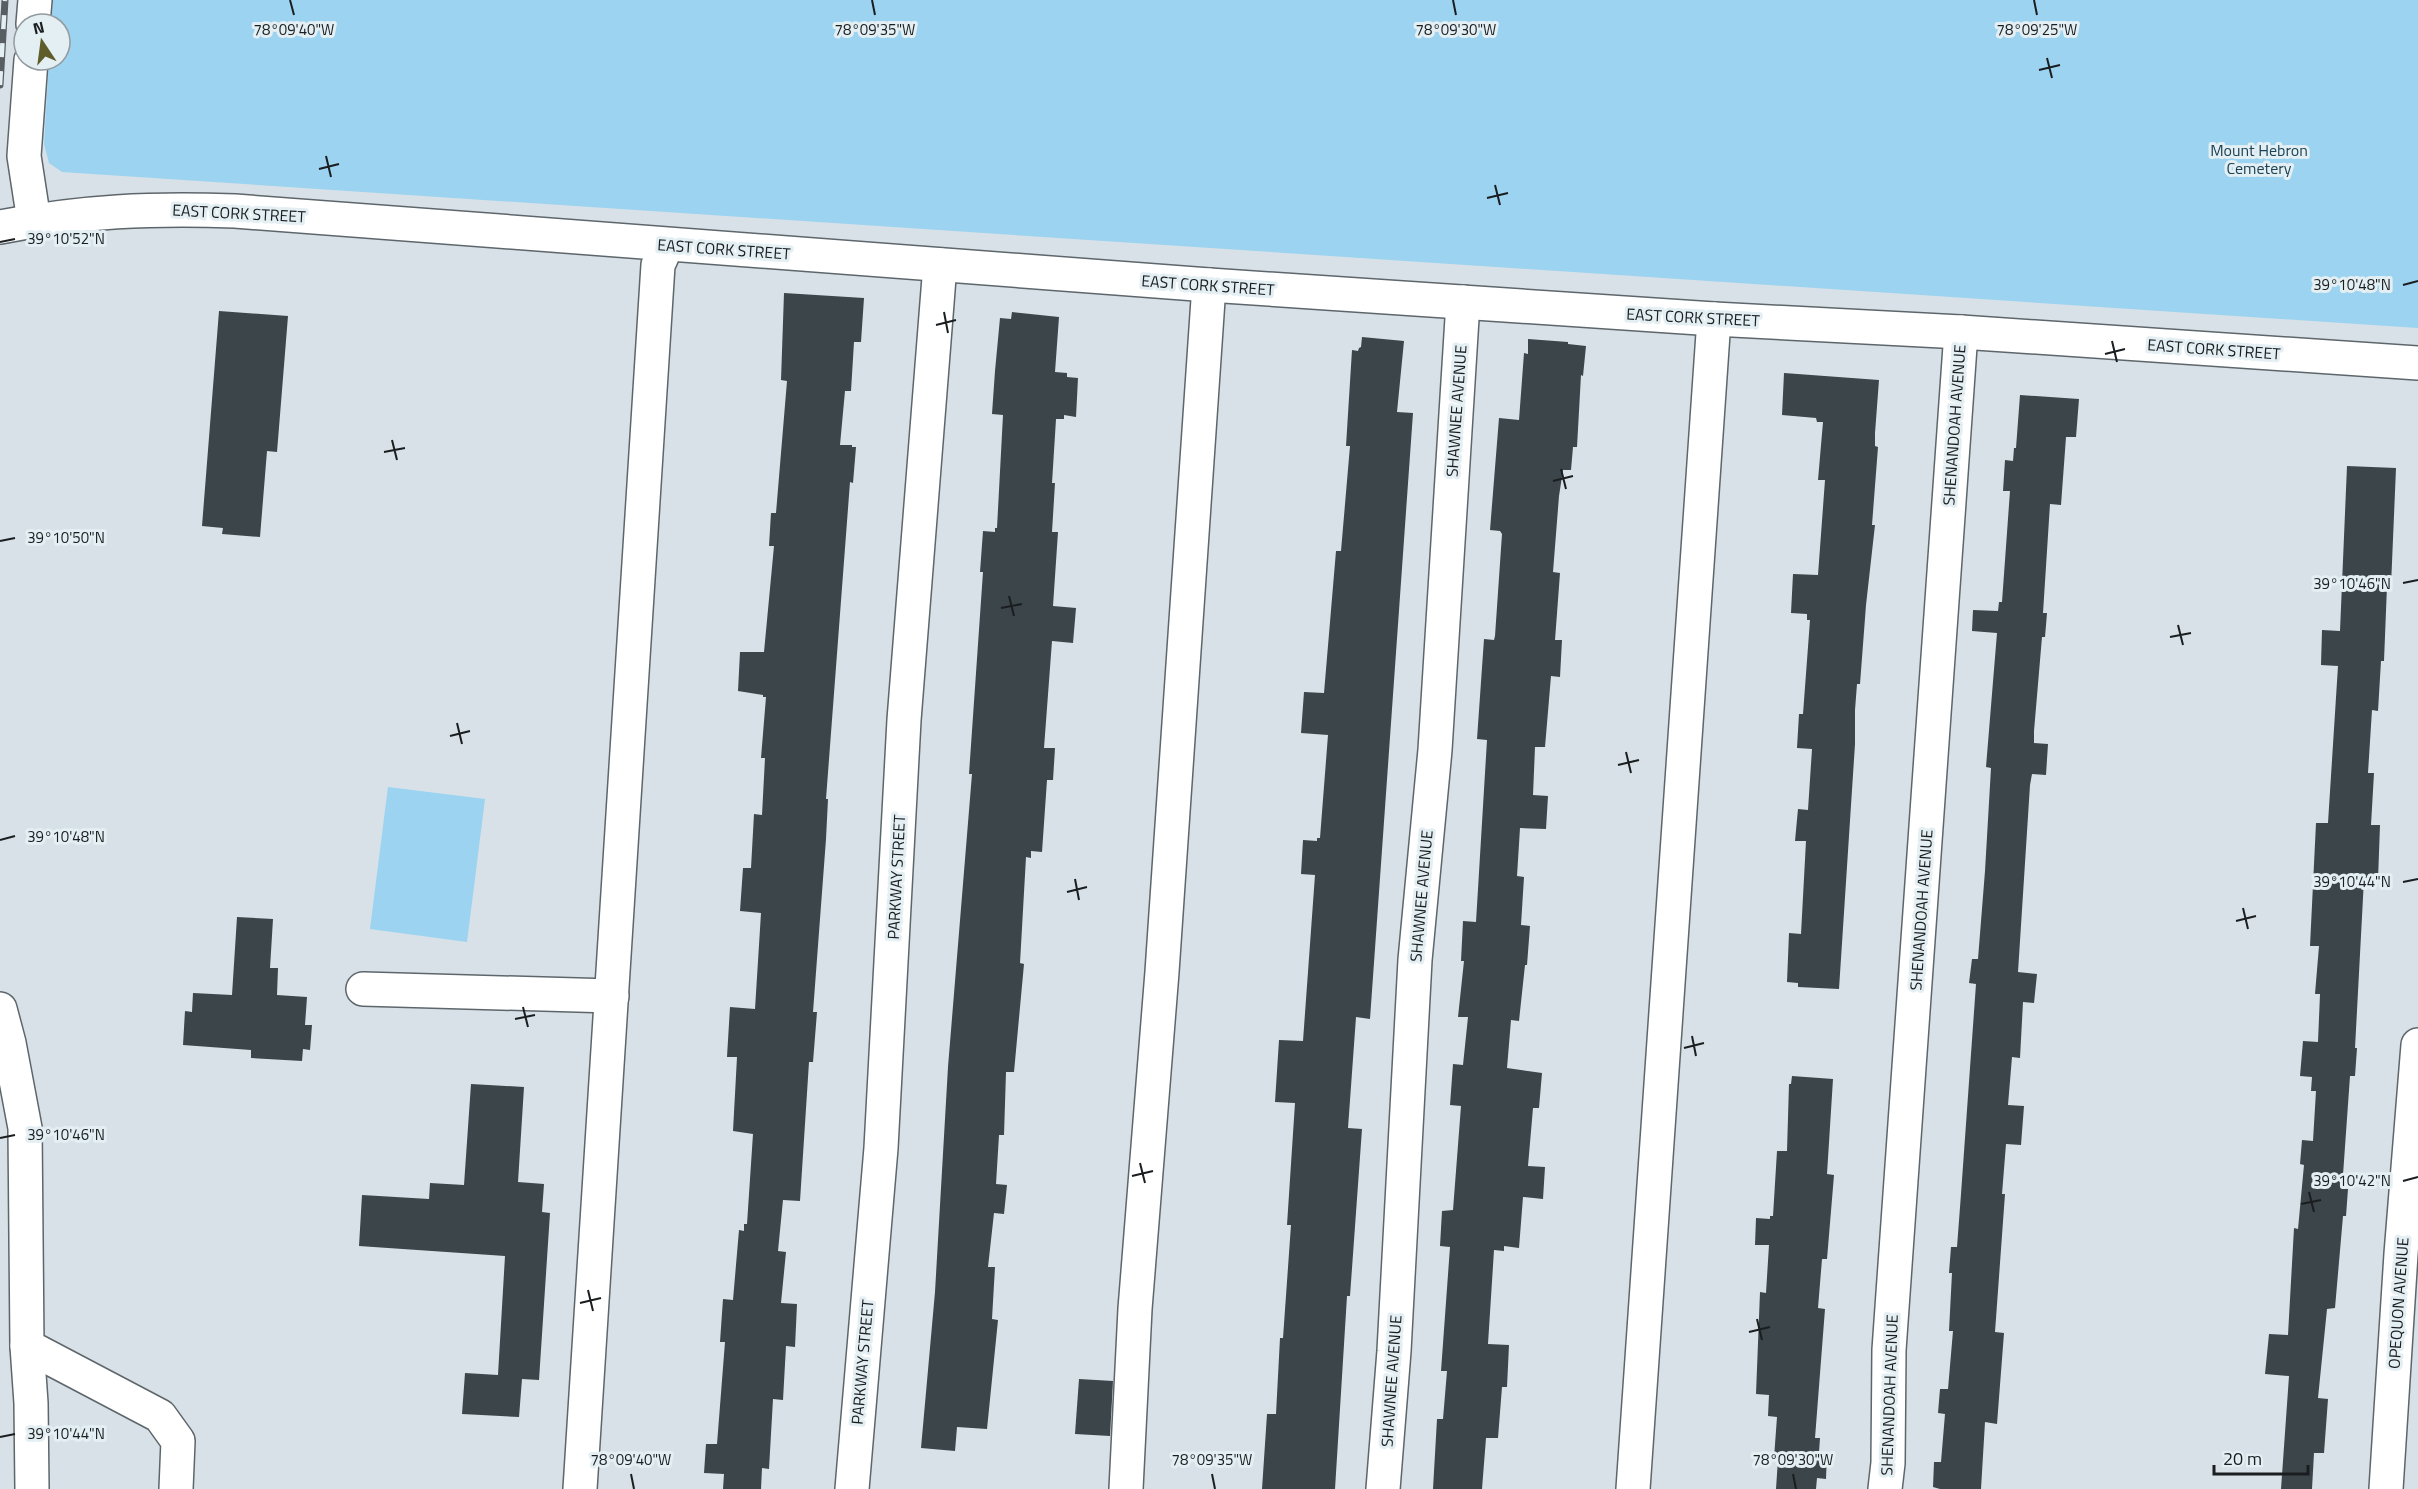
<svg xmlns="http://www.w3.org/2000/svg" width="2418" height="1489" font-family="'Titillium Web',sans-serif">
<rect width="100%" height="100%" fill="#d7e1e7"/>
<!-- green -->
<g fill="#9bd3f0">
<path d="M 53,0 L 2418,0 L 2418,328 L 62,172 L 49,163 L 44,144 L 49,60 L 60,60 L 60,24 L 51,24 Z"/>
<path d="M 388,787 L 485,799 L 467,942 L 370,929 Z"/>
</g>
<!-- building -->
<g fill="#3c4549">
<path d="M 784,293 L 864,298 L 861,342 L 854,342 L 851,391 L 845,391 L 840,445 L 852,445 L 852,447 L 856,447 L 853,483 L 850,482 L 826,799 L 828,799 L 826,839 L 813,1012 L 817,1012 L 813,1062 L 809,1062 L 800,1201 L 783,1200 L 778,1251 L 786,1252 L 781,1303 L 797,1304 L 795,1347 L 786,1346 L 783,1400 L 773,1399 L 769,1469 L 762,1468 L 761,1489 L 723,1489 L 724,1474 L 704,1473 L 706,1444 L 717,1444 L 725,1342 L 720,1342 L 723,1299 L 733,1300 L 739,1230 L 744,1231 L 744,1224 L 747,1224 L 753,1134 L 733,1131 L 737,1057 L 727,1057 L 730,1007 L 755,1009 L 761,913 L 740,911 L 743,868 L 751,868 L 754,814 L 762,815 L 765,758 L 761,758 L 766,697 L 763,697 L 763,695 L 738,691 L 740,652 L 764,652 L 774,546 L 769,546 L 771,513 L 776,513 L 787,381 L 781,380 Z"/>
<path d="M 219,311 L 288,316 L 277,452 L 267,451 L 260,537 L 222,534 L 223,528 L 202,526 Z"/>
<path d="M 1012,312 L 1059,317 L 1055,372 L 1067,373 L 1067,377 L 1078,378 L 1076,417 L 1064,415 L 1064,419 L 1056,419 L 1052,483 L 1055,483 L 1052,532 L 1058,532 L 1053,606 L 1076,608 L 1073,643 L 1052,641 L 1044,748 L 1055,748 L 1053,780 L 1047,780 L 1042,852 L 1031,851 L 1031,858 L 1026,857 L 1020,963 L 1024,964 L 1014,1072 L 1006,1072 L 1004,1135 L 999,1135 L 996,1184 L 1007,1185 L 1004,1214 L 994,1213 L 988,1267 L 995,1267 L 992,1319 L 998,1320 L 987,1429 L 957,1427 L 955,1451 L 921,1448 L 935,1292 L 948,1067 L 972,774 L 969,774 L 983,572 L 980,572 L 983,531 L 995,532 L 995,528 L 997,528 L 1003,415 L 992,414 L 995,371 L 1000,318 L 1011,319 Z"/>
<path d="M 1362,337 L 1404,341 L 1397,412 L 1413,413 L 1370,1019 L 1356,1017 L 1348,1128 L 1362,1129 L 1350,1296 L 1347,1296 L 1335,1489 L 1262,1489 L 1267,1414 L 1276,1414 L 1280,1338 L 1283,1338 L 1291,1225 L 1287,1225 L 1295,1103 L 1275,1102 L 1279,1040 L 1303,1041 L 1315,875 L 1301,874 L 1303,840 L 1317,841 L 1317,838 L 1320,838 L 1328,735 L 1301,733 L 1304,692 L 1324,693 L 1336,551 L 1341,551 L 1350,446 L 1346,446 L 1352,350 L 1358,351 L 1359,348 L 1361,347 Z"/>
<path d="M 1528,339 L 1568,342 L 1568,344 L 1586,346 L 1583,376 L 1581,375 L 1577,447 L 1573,447 L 1571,470 L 1563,470 L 1559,496 L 1553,572 L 1560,573 L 1555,640 L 1562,640 L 1560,677 L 1551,676 L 1545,747 L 1535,747 L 1533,795 L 1548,796 L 1546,829 L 1520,828 L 1517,876 L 1524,877 L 1521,925 L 1530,926 L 1527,965 L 1525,965 L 1519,1021 L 1511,1020 L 1507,1068 L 1542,1073 L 1539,1108 L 1533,1108 L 1528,1166 L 1545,1167 L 1543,1199 L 1523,1197 L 1519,1248 L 1504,1246 L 1504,1251 L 1494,1250 L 1488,1344 L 1509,1345 L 1507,1387 L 1502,1387 L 1498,1438 L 1486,1438 L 1482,1489 L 1433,1489 L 1437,1419 L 1443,1419 L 1447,1371 L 1441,1371 L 1450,1247 L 1440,1246 L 1442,1211 L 1453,1210 L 1461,1106 L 1450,1105 L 1453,1064 L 1463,1065 L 1468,1017 L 1458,1017 L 1464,961 L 1461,961 L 1463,921 L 1476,922 L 1487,740 L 1477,739 L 1484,639 L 1494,640 L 1495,636 L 1502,534 L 1500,531 L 1490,530 L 1499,418 L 1519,420 L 1524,353 L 1528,354 Z"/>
<path d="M 1784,373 L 1879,380 L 1875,433 L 1875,446 L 1878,447 L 1872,525 L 1875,525 L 1866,605 L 1860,684 L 1857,684 L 1855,710 L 1855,744 L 1839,989 L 1798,987 L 1798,983 L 1787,982 L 1789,933 L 1801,934 L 1806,841 L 1795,841 L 1798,809 L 1808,810 L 1812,749 L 1797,748 L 1799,714 L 1803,714 L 1810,620 L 1807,620 L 1807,614 L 1791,613 L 1793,574 L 1818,575 L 1825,480 L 1818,480 L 1823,422 L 1817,422 L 1816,418 L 1782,415 Z"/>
<path d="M 2020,395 L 2079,399 L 2076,437 L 2066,437 L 2061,505 L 2050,504 L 2043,613 L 2047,613 L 2045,637 L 2042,637 L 2034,731 L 2034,743 L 2048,744 L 2046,775 L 2032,774 L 2030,785 L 2018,972 L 2037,974 L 2034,1003 L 2023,1002 L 2020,1058 L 2012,1057 L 2008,1105 L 2024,1106 L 2021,1145 L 2006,1144 L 2002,1194 L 2005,1194 L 1995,1332 L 2004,1333 L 1997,1424 L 1985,1422 L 1981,1489 L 1940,1489 L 1933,1487 L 1934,1462 L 1941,1462 L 1945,1414 L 1938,1413 L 1940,1389 L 1948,1389 L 1953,1331 L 1949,1331 L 1952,1273 L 1949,1273 L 1951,1247 L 1957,1247 L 1961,1194 L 1976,984 L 1969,983 L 1972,959 L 1978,959 L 1985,871 L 1991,768 L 1986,767 L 1997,633 L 1972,631 L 1973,610 L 1998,611 L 1999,602 L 2002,602 L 2010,491 L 2003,491 L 2005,460 L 2013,461 L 2014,448 L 2016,448 Z"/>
<path d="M 2347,466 L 2396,468 L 2391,586 L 2387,586 L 2384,661 L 2381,661 L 2378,711 L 2372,710 L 2368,773 L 2374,773 L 2371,825 L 2380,825 L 2378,880 L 2364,879 L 2355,1048 L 2357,1048 L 2355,1076 L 2350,1076 L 2342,1189 L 2348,1189 L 2346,1216 L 2343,1216 L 2335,1308 L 2327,1309 L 2318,1398 L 2328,1399 L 2324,1453 L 2314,1453 L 2312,1489 L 2281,1489 L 2289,1376 L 2265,1374 L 2269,1334 L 2288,1335 L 2294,1228 L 2298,1229 L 2304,1165 L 2300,1164 L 2302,1140 L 2313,1141 L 2316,1091 L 2311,1091 L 2312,1077 L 2300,1076 L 2303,1041 L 2318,1042 L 2320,994 L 2315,994 L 2319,946 L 2310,946 L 2316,823 L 2328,823 L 2338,666 L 2321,665 L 2322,630 L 2340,631 Z"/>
<path d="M 237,917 L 273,919 L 270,968 L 278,968 L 277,995 L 307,997 L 305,1025 L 312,1025 L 310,1050 L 303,1049 L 302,1061 L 251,1058 L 251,1050 L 183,1045 L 185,1011 L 192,1012 L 193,993 L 232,995 Z"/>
<path d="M 1792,1076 L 1833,1079 L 1827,1174 L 1834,1175 L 1827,1259 L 1822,1259 L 1818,1308 L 1825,1309 L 1815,1438 L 1820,1438 L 1819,1452 L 1827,1452 L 1826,1479 L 1817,1478 L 1816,1489 L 1776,1489 L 1778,1459 L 1774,1458 L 1777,1417 L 1768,1416 L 1769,1395 L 1756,1394 L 1760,1292 L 1766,1293 L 1769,1245 L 1755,1245 L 1756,1218 L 1770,1219 L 1770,1216 L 1773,1216 L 1777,1151 L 1787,1151 L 1789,1084 L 1791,1084 Z"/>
<path d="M 471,1084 L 524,1087 L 518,1182 L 544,1184 L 542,1212 L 550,1213 L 539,1380 L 522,1379 L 519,1417 L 462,1414 L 465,1373 L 498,1375 L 505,1256 L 359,1246 L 362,1195 L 429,1199 L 430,1183 L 464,1185 Z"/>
<path d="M 1079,1379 L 1113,1381 L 1110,1436 L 1075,1434 Z"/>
</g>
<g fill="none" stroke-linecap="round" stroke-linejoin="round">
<defs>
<g id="minor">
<path d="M 33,24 L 35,0"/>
<path d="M 31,60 L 24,156 L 34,221"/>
<path d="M 363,989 L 612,996"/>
<path d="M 0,1009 L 9,1043 L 25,1128 L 27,1346 L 160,1416 L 178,1441 L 176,1489"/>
<path d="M 27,1346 L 31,1403 L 32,1489"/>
<path d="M 580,1489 L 658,265 L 667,245"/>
<path d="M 852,1489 L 881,1148 L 904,720 L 940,265"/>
<path d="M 1126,1489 L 1135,1309 L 1162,972 L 1209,285"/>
<path d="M 1383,1489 L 1394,1351 L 1415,960 L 1435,750 L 1463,302"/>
<path d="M 1633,1489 L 1714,319"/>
<path d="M 1885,1489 L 1888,1463 L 1889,1350 L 1961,332"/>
<path d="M 2386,1489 L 2401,1254 L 2418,1045"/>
</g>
<path id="major" d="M 0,227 C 82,211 152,208 235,211 L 1209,285 L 1714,319 L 1961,332 L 2418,363"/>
</defs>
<!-- minor casing -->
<use href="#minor" stroke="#5d666b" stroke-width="36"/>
<!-- major casing -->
<use href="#major" stroke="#5d666b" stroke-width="36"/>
<!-- minor -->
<use href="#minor" stroke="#fff" stroke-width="33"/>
<!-- major -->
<use href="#major" stroke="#fff" stroke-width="33"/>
<defs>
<path id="rail" d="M 0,85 L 5,0"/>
</defs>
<!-- rail casing -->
<use href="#rail" stroke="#585e62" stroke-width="7"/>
<!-- rail -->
<use href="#rail" stroke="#e4eff4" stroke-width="4.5" stroke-dasharray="14" stroke-linecap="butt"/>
</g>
<!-- ticks -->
<path fill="none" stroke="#1a1e20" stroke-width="2" d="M 290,0 L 294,15M 872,0 L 875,15M 1453,0 L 1456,15M 2034,0 L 2037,15M 2047,58 L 2052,78M 2039,70 L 2060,65M 326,156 L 331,177M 319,169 L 339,164M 1495,185 L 1500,205M 1487,198 L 1508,193M 0,242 L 15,239M 2403,285 L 2418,281M 944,312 L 948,333M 936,325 L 956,320M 2112,341 L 2117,362M 2105,354 L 2125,349M 392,440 L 397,460M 384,452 L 405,448M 1561,469 L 1566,489M 1553,481 L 1573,476M 0,541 L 15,538M 2403,583 L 2418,580M 1009,596 L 1014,616M 1001,608 L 1022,604M 2178,625 L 2183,645M 2170,637 L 2191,633M 457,723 L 462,744M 450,736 L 470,731M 1626,752 L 1631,773M 1618,765 L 1639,760M 0,840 L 15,836M 1075,879 L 1079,900M 2403,882 L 2418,879M 1067,892 L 1087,887M 2243,908 L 2248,929M 2236,921 L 2256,916M 523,1007 L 528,1027M 515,1019 L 535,1015M 1692,1036 L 1696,1056M 1684,1048 L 1704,1043M 0,1138 L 15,1135M 1140,1163 L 1145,1183M 1132,1176 L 1153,1171M 2403,1181 L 2418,1177M 2309,1192 L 2314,1212M 2301,1204 L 2321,1200M 588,1290 L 593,1311M 580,1303 L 601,1298M 1757,1319 L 1762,1340M 1749,1332 L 1770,1327M 0,1437 L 15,1434M 631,1474 L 634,1489M 1212,1474 L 1215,1489M 1793,1474 L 1796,1489"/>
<g text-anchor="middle" stroke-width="6" stroke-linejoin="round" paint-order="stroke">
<!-- park labels -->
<g font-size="16" fill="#1b4254" stroke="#e4eff4">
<text x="2259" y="156">Mount Hebron<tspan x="2259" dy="18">Cemetery</tspan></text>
</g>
<!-- street labels -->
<g font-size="16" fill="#1a1e20" stroke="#e4eff4">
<text transform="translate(239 213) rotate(3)" y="6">EAST CORK STREET</text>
<text transform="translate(724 249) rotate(4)" y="6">EAST CORK STREET</text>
<text transform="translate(1208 285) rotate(4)" y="6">EAST CORK STREET</text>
<text transform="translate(1693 317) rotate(3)" y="6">EAST CORK STREET</text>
<text transform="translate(2214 349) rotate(4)" y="6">EAST CORK STREET</text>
<text transform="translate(1456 411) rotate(-86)" y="6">SHAWNEE AVENUE</text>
<text transform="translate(1954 425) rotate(-86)" y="6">SHENANDOAH AVENUE</text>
<text transform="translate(896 877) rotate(-87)" y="6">PARKWAY STREET</text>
<text transform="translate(1421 896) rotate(-85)" y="6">SHAWNEE AVENUE</text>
<text transform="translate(1921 910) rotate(-86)" y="6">SHENANDOAH AVENUE</text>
<text transform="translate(2398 1303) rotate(-86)" y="6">OPEQUON AVENUE</text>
<text transform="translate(862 1362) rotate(-85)" y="6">PARKWAY STREET</text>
<text transform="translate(1391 1381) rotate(-86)" y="6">SHAWNEE AVENUE</text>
<text transform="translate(1889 1395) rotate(-88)" y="6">SHENANDOAH AVENUE</text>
</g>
</g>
<g font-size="15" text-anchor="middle" fill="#1a1e20" stroke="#e4eff4" stroke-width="6" stroke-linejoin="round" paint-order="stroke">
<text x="294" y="35">78°09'40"W</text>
<text x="875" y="35">78°09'35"W</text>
<text x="1456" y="35">78°09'30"W</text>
<text x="2037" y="35">78°09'25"W</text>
<text x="66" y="244">39°10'52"N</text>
<text x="2352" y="290">39°10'48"N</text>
<text x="66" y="543">39°10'50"N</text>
<text x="2352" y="589">39°10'46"N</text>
<text x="66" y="842">39°10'48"N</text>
<text x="2352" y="887">39°10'44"N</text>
<text x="66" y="1140">39°10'46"N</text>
<text x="2352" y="1186">39°10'42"N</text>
<text x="66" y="1439">39°10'44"N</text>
<text x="631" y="1465">78°09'40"W</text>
<text x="1212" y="1465">78°09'35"W</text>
<text x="1793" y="1465">78°09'30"W</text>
</g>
<!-- north arrow -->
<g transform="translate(42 42) rotate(347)"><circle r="28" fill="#e4eff4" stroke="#939b9f" stroke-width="1.5"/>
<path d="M0-4.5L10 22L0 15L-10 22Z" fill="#5f5e2b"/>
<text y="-9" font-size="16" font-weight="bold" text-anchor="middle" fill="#1a1e20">N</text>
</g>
<!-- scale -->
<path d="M2214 1465v9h94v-9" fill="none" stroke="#1a1e20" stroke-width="3"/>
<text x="2223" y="1465" font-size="18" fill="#1a1e20" stroke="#e4eff4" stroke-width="4.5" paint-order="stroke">20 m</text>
</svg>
